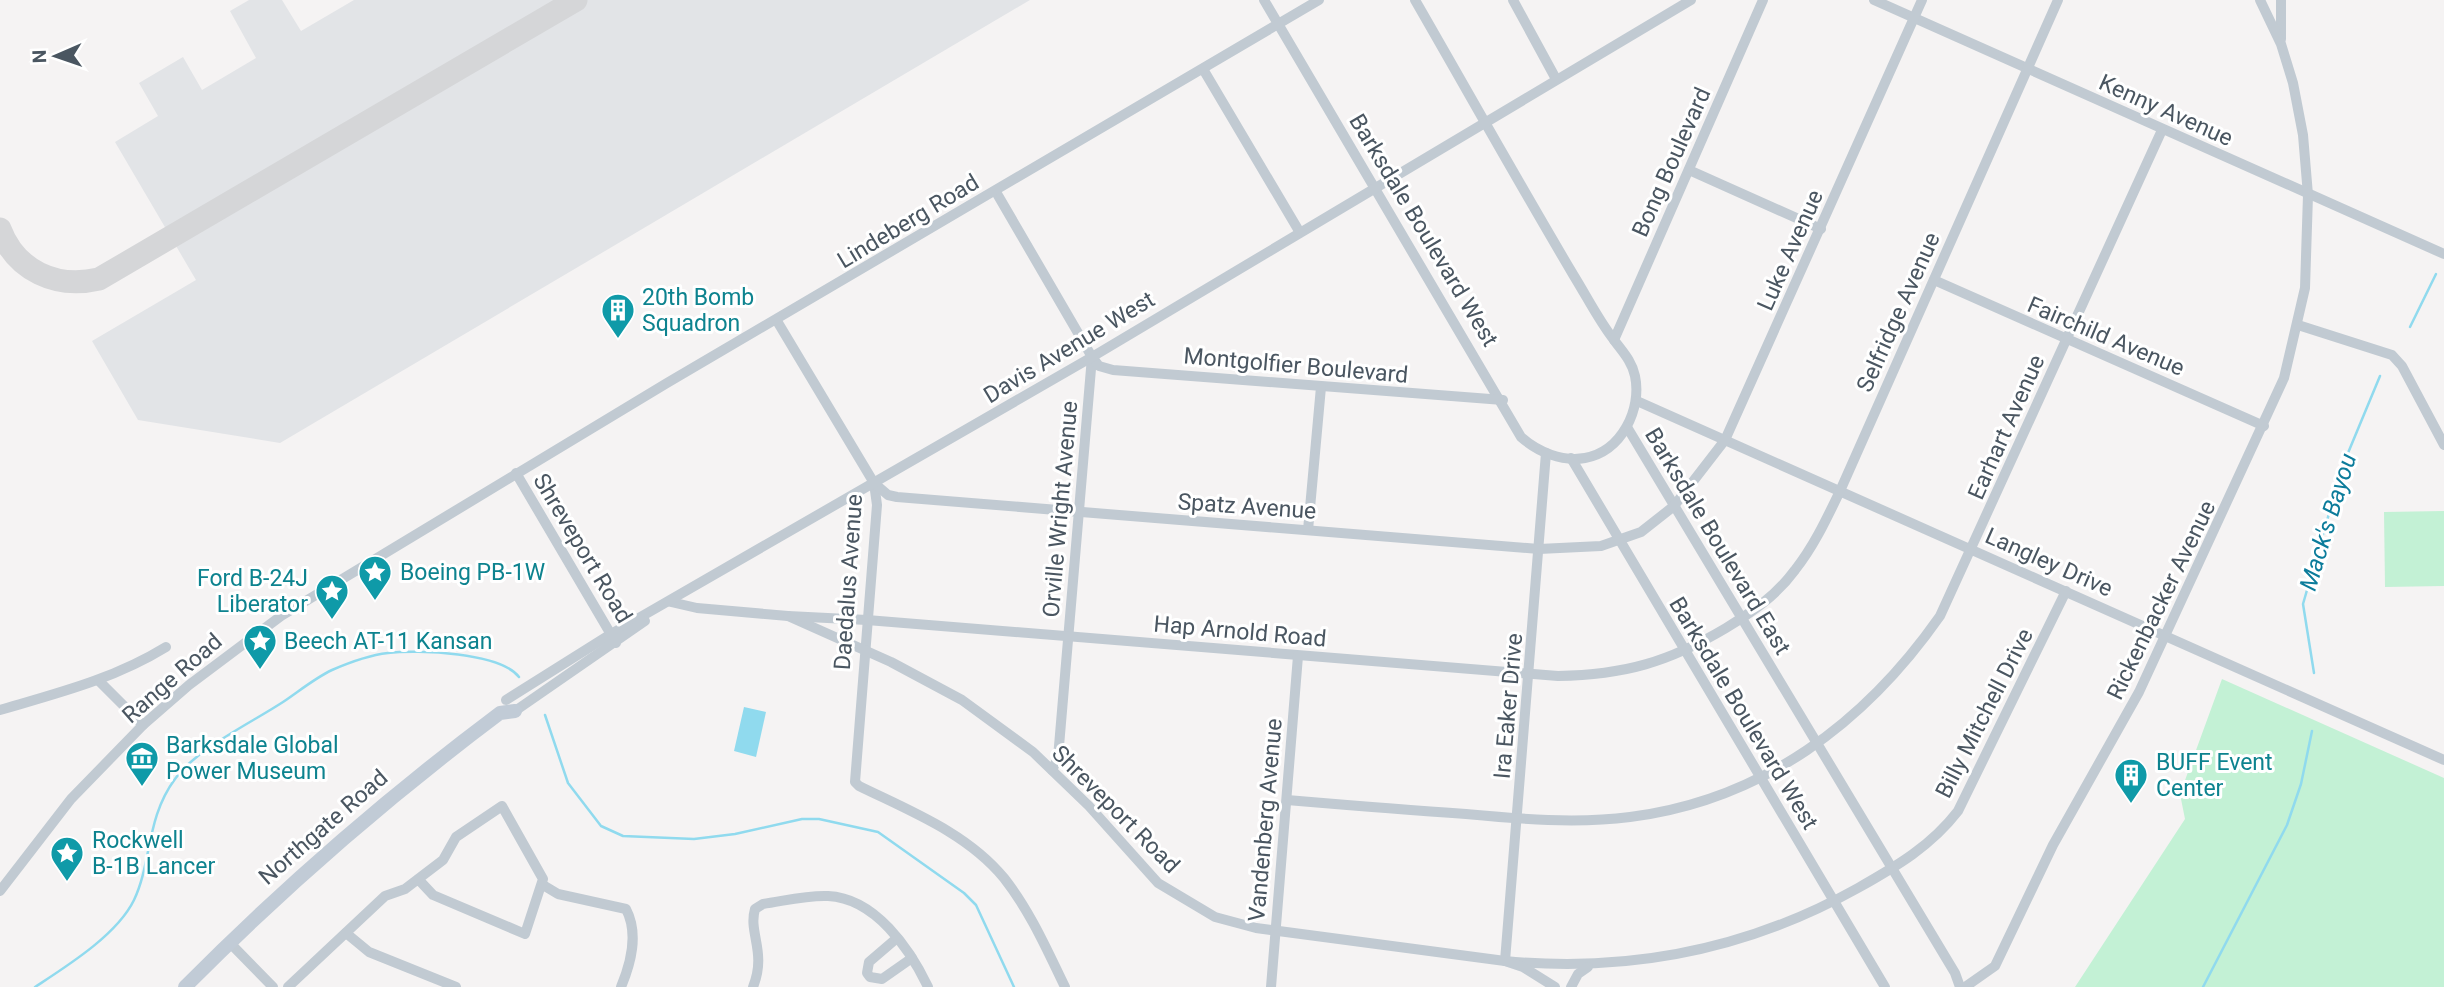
<svg xmlns="http://www.w3.org/2000/svg" width="2444" height="987" font-family="Roboto,sans-serif">
<rect width="100%" height="100%" fill="#f5f3f3"/>
<!-- airport -->
<path fill="#e2e4e7" d="M 249,0 L 282,0 L 301,31 L 354,0 L 1030,0 L 280,443 L 138,420 L 92,341 L 196,280 L 115,142 L 158,116 L 139,83 L 183,57 L 202,90 L 256,58 L 230,11 Z"/>
<!-- green -->
<g fill="#c3f1d5">
<path d="M 2444,511 L 2444,586 L 2385,587 L 2384,512 Z"/>
<path d="M 2222,679 L 2444,778 L 2444,987 L 2075,987 L 2185,819 L 2180,794 Z"/>
</g>
<!-- water -->
<path fill="#90daee" d="M 744,707 L 766,712 L 756,757 L 734,751 Z"/>
<g fill="none" stroke-linecap="round" stroke-linejoin="round">
<!-- stream -->
<g stroke="#90daee" stroke-width="2.5">
<path d="M 2410,327 L 2436,274"/>
<path d="M 2314,673 L 2303,604 L 2343,465 L 2380,376"/>
<path d="M 545,715 L 568,783 L 601,826 L 623,836 L 694,839 L 735,834 L 802,819 L 819,819 L 878,832 L 964,893 L 976,905 L 1014,987"/>
<path d="M 35,987 C 67,966 117,935 134,900 C 152,862 146,818 175,779 C 196,749 251,723 283,702 C 298,692 315,678 332,670 C 348,663 371,655 388,653 C 418,649 501,653 519,677"/>
<path d="M 2203,987 L 2287,825 L 2301,784 L 2312,731"/>
</g>
<!-- taxiway -->
<path stroke="#d5d6d8" stroke-width="23" d="M 0,229 C 16,271 56,289 99,279 L 576,0"/>
<!-- minor -->
<g stroke="#c1cad2" stroke-width="10">
<path d="M 1264,0 L 1521,437 C 1538,452 1562,462 1585,458 C 1622,451 1642,409 1635,376 C 1632,361 1622,351 1614,340 C 1599,321 1587,297 1574,276 C 1520,185 1468,92 1415,0"/>
<path d="M 1513,0 L 1556,79"/>
<path d="M 1874,0 L 2444,254"/>
<path d="M 2281,39 L 2281,0"/>
<path d="M 1203,69 L 1299,231"/>
<path d="M 1689,170 L 1821,229"/>
<path d="M 996,192 L 1092,357 L 1058,758 L 1052,770"/>
<path d="M 1934,280 L 2264,426"/>
<path d="M 777,321 L 874,483 L 877,505 L 855,782 L 859,786 C 910,811 967,833 1004,878 C 1030,911 1047,950 1065,987"/>
<path d="M 2298,325 L 2392,355 L 2402,366 L 2444,445"/>
<path d="M 1614,340 L 1763,0"/>
<path d="M 1092,357 L 1099,366 L 1113,370 L 1503,400"/>
<path d="M 1637,401 L 2444,760"/>
<path d="M 1627,427 L 1955,973 L 1960,987"/>
<path d="M 1546,453 L 1505,961 C 1631,973 1747,950 1858,888 C 1897,866 1931,846 1958,811 L 2066,591"/>
<path d="M 1571,458 L 1885,987"/>
<path d="M 516,473 L 616,643"/>
<path d="M 874,483 L 888,495 L 897,497 L 1539,549 L 1601,546 L 1641,532 L 1674,506 L 1725,440 L 1922,0"/>
<path d="M 1308,530 L 1321,387"/>
<path d="M 671,602 L 697,608 L 788,616 L 891,662 L 962,700 L 1033,752 L 1089,806 L 1158,883 L 1215,917 L 1256,928 L 1505,961 L 1523,967 L 1555,987"/>
<path d="M 788,616 L 867,620 L 1558,676 C 1624,675 1669,662 1726,628 C 1752,612 1776,596 1795,570 C 1814,546 1827,518 1840,491 L 2058,0"/>
<path d="M 99,681 L 143,725"/>
<path d="M 506,700 L 611,634 L 1092,357 L 1691,0"/>
<path d="M 0,710 C 58,693 114,679 166,647"/>
<path d="M 515,711 L 645,621"/>
<path d="M 1287,800 C 1346,805 1406,810 1466,814 C 1520,819 1576,824 1630,817 C 1763,800 1865,723 1940,616 L 2162,130"/>
<path d="M 543,885 L 558,894 L 626,909 C 639,934 631,963 621,987"/>
<path d="M 0,891 L 71,799 L 143,725 L 189,685 L 281,616 L 667,383 L 1319,0"/>
<path d="M 346,933 L 369,952 L 456,987"/>
<path d="M 897,938 L 869,962 L 867,973 L 870,977 L 882,979 L 912,958"/>
<path d="M 229,942 L 273,987"/>
<path d="M 288,987 L 385,896 L 405,889 L 443,860 L 456,837 L 502,806 L 543,879 L 525,934 L 433,895 L 418,879"/>
<path d="M 753,987 C 767,952 748,933 755,909 L 763,904 C 784,901 807,895 828,896 C 875,898 910,949 928,987"/>
<path d="M 1271,987 L 1298,656"/>
<path d="M 1571,987 L 1578,974 L 1588,967"/>
<path d="M 1965,987 L 1995,966 L 2053,845 L 2139,692 L 2284,378 L 2305,288 L 2308,195 L 2303,135 L 2293,83 L 2281,44 L 2260,0"/>
</g>
<!-- secondary -->
<path stroke="#c1cbd6" stroke-width="14" d="M 185,987 C 284,887 388,797 500,713 L 515,711"/>
</g>
<!-- icons -->
<defs>
<symbol id="building-pin" viewBox="-11 -11 22 30"><path d="M0 17L-7.5 6A9.5 9.5 0 1 1 7.5 6Z" fill="#0f9aa8" stroke="#fff"/><path d="M-4-6H4V6H1V3H-1V6H-4ZM-2.5-4.3h1.7v1.8h-1.7ZM.8-4.3h1.7v1.8H.8ZM-2.5-1h1.7V.8h-1.7ZM.8-1h1.7V.8H.8Z" fill="#fff"/></symbol>
<symbol id="sight-pin" viewBox="-11 -11 22 30"><path d="M0 17L-7.5 6A9.5 9.5 0 1 1 7.5 6Z" fill="#0f9aa8" stroke="#fff"/><path d="M0-6L1.8-2.2L6-1.7L2.9 1.2L3.7 5.4L0 3.3L-3.7 5.4L-2.9 1.2L-6-1.7L-1.8-2.2Z" fill="#fff"/></symbol>
<symbol id="museum-pin" viewBox="-11 -11 22 30"><path d="M0 17L-7.5 6A9.5 9.5 0 1 1 7.5 6Z" fill="#0f9aa8" stroke="#fff"/><path d="M0-6L6-3V-2H-6V-3ZM-5-1h2V3h-2ZM-1-1h2V3h-2ZM3-1h2V3H3ZM-6 4H6V6H-6Z" fill="#fff"/></symbol>
</defs>
<g fill-rule="evenodd">
<use href="#building-pin" x="599" y="291" width="38" height="52"/>
<use href="#sight-pin" x="356" y="553" width="38" height="52"/>
<use href="#sight-pin" x="313" y="572" width="38" height="52"/>
<use href="#sight-pin" x="241" y="622" width="38" height="52"/>
<use href="#museum-pin" x="123" y="739" width="38" height="52"/>
<use href="#building-pin" x="2112" y="756" width="38" height="52"/>
<use href="#sight-pin" x="48" y="834" width="38" height="52"/>
</g>
<g text-anchor="middle" stroke-width="6" stroke-linejoin="round" paint-order="stroke">
<!-- street labels -->
<g font-size="23" fill="#4a5661" stroke="#fff">
<text transform="translate(2166 110) rotate(24)" y="8">Kenny Avenue</text>
<text transform="translate(1671 162) rotate(-66)" y="8">Bong Boulevard</text>
<text transform="translate(908 221) rotate(-31)" y="8">Lindeberg Road</text>
<text transform="translate(1424 230) rotate(59)" y="8">Barksdale Boulevard West</text>
<text transform="translate(1790 250) rotate(-66)" y="8">Luke Avenue</text>
<text transform="translate(1898 312) rotate(-66)" y="8">Selfridge Avenue</text>
<text transform="translate(2106 336) rotate(23)" y="8">Fairchild Avenue</text>
<text transform="translate(1069 347) rotate(-31)" y="8">Davis Avenue West</text>
<text transform="translate(1296 365) rotate(5)" y="8">Montgolfier Boulevard</text>
<text transform="translate(2006 427) rotate(-66)" y="8">Earhart Avenue</text>
<text transform="translate(1247 506) rotate(4)" y="8">Spatz Avenue</text>
<text transform="translate(1060 509) rotate(-85)" y="8">Orville Wright Avenue</text>
<text transform="translate(1718 541) rotate(59)" y="8">Barksdale Boulevard East</text>
<text transform="translate(583 548) rotate(59)" y="8">Shreveport Road</text>
<text transform="translate(2049 562) rotate(24)" y="8">Langley Drive</text>
<text transform="translate(848 582) rotate(-86)" y="8">Daedalus Avenue</text>
<text transform="translate(2161 600) rotate(-64)" y="8">Rickenbacker Avenue</text>
<text transform="translate(1240 631) rotate(5)" y="8">Hap Arnold Road</text>
<text transform="translate(172 678) rotate(-41)" y="8">Range Road</text>
<text transform="translate(1508 706) rotate(-85)" y="8">Ira Eaker Drive</text>
<text transform="translate(1744 713) rotate(59)" y="8">Barksdale Boulevard West</text>
<text transform="translate(1984 713) rotate(-63)" y="8">Billy Mitchell Drive</text>
<text transform="translate(1116 809) rotate(45)" y="8">Shreveport Road</text>
<text transform="translate(1265 820) rotate(-85)" y="8">Vandenberg Avenue</text>
<text transform="translate(323 827) rotate(-41)" y="8">Northgate Road</text>
</g>
<!-- culture labels -->
<g font-size="23" fill="#0d838f" stroke="#fff" text-anchor="start">
<text x="642" y="305">20th Bomb<tspan x="642" dy="26">Squadron</tspan></text>
<text x="400" y="580">Boeing PB-1W</text>
<text x="308" y="586" text-anchor="end">Ford B-24J<tspan x="308" dy="26">Liberator</tspan></text>
<text x="284" y="649">Beech AT-11 Kansan</text>
<text x="166" y="753">Barksdale Global<tspan x="166" dy="26">Power Museum</tspan></text>
<text x="2156" y="770">BUFF Event<tspan x="2156" dy="26">Center</tspan></text>
<text x="92" y="848">Rockwell<tspan x="92" dy="26">B-1B Lancer</tspan></text>
</g>
<!-- water labels -->
<g font-size="24" font-style="italic" fill="#0c7c9b" stroke="#fff">
<text transform="translate(2328 522) rotate(-73)" y="8">Mack's Bayou</text>
</g>
</g>
<!-- north arrow -->
<g transform="translate(56 56) rotate(268)" stroke="#ffffff" stroke-width="5" paint-order="stroke">
<path d="M0-5L12 26L0 18L-12 26Z" fill="#4a5661"/>
<text y="-10" font-size="19" font-weight="bold" text-anchor="middle" fill="#4a5661">N</text>
</g>
</svg>
